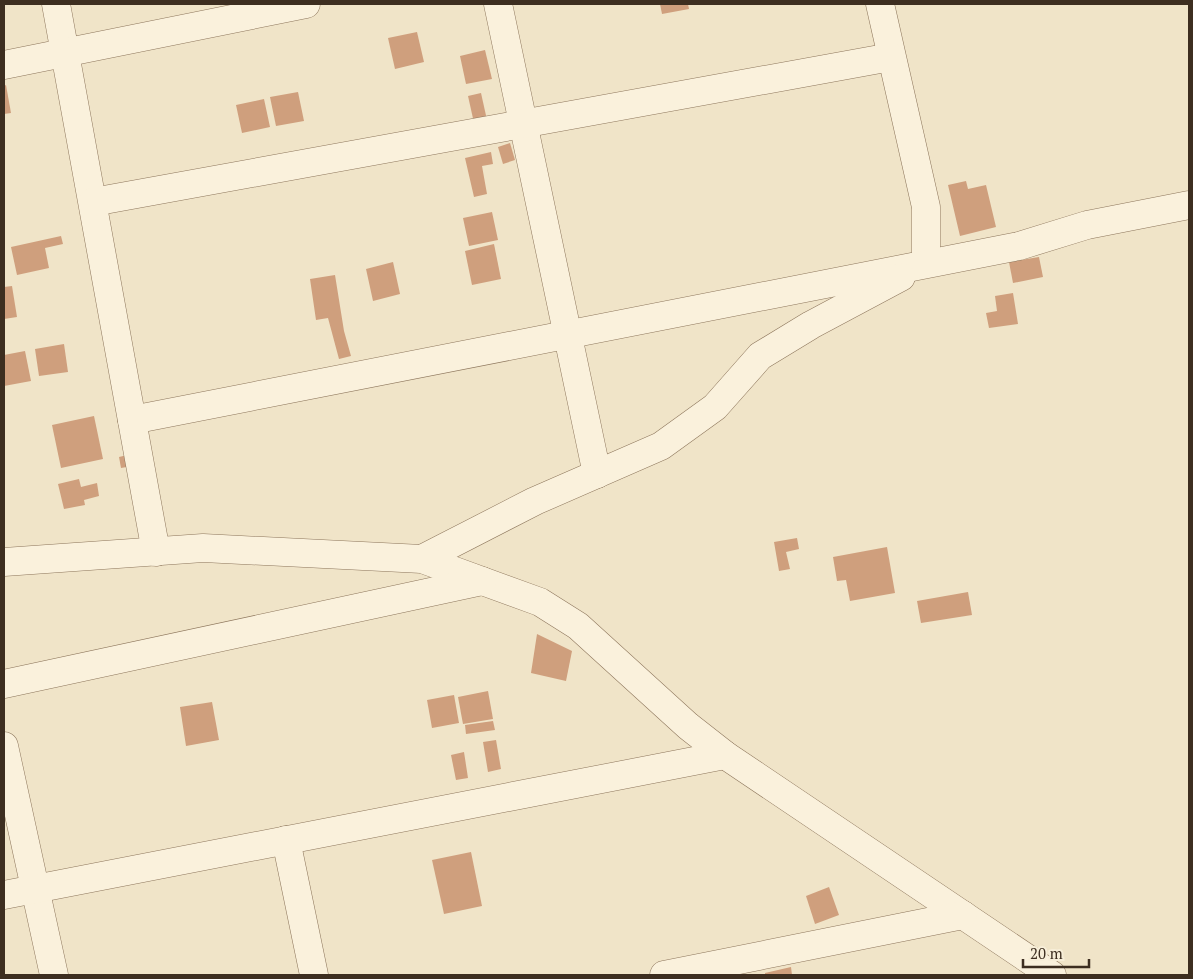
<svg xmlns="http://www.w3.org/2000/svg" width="1193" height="979" font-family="'PT Serif',serif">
<rect width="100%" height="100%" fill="#f0e4c8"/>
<!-- building -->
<g fill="#cf9f7d">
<path d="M 660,4 L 688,4 L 689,9 L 662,14 Z"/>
<path d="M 417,32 L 424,62 L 395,69 L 388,38 Z"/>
<path d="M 485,50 L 492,79 L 466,84 L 460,56 Z"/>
<path d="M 6,85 L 11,113 L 4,114 L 4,86 Z"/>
<path d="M 298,92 L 304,121 L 276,126 L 270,97 Z"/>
<path d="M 481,93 L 487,120 L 474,123 L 468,96 Z"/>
<path d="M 264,99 L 270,127 L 242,133 L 236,105 Z"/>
<path d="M 510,143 L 515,160 L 503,164 L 498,147 Z"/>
<path d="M 491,152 L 493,164 L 482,166 L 487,194 L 474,197 L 465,158 Z"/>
<path d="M 966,181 L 968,189 L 986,185 L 996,227 L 960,236 L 948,185 Z"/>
<path d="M 492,212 L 498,240 L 469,246 L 463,218 Z"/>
<path d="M 61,236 L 63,244 L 45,248 L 49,268 L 17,275 L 11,247 Z"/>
<path d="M 494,244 L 501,279 L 472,285 L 465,251 Z"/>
<path d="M 1039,257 L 1043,277 L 1013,283 L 1009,262 Z"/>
<path d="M 393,262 L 400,294 L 373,301 L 366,269 Z"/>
<path d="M 335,275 L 344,331 L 351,356 L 339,359 L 328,318 L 316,320 L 310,279 Z"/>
<path d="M 12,286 L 17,317 L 4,319 L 4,287 Z"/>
<path d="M 1013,293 L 1018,324 L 989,328 L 986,313 L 997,311 L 995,296 Z"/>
<path d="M 64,344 L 68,372 L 39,376 L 35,349 Z"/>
<path d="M 25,351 L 31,381 L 4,386 L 4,355 Z"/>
<path d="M 94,416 L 103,459 L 61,468 L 52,425 Z"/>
<path d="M 136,453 L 138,465 L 121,468 L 119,457 Z"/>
<path d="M 79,479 L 81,487 L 97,483 L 99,496 L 84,500 L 85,505 L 64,509 L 58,484 Z"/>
<path d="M 797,538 L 799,549 L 786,552 L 790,569 L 779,571 L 774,542 Z"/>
<path d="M 887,547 L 895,593 L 850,601 L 846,580 L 837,581 L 833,557 Z"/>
<path d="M 968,592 L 972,615 L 921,623 L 917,601 Z"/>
<path d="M 537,634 L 572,651 L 566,681 L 531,673 Z"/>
<path d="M 488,691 L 493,719 L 463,724 L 458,697 Z"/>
<path d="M 454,695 L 459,723 L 432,728 L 427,700 Z"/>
<path d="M 212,702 L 219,740 L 186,746 L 180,707 Z"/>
<path d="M 493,721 L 495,730 L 466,734 L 465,725 Z"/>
<path d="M 496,740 L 501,769 L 488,772 L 483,742 Z"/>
<path d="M 464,752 L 468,778 L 456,780 L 451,755 Z"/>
<path d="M 471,852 L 482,906 L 444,914 L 432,860 Z"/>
<path d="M 829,887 L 839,915 L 815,924 L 806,896 Z"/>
<path d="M 791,967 L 792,975 L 765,975 L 765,973 Z"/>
</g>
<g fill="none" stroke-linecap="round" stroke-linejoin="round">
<defs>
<g id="minor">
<path d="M 56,4 L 156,552"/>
<path d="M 498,4 L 597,474"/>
<path d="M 880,4 L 926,207 L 926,263"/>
<path d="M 4,65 L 306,4"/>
<path d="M 93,202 L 891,57"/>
<path d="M 132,420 L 1019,246 L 1087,225 L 1189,205"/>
<path d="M 422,559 L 535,501 L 661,446 L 715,407 L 760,356 L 811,325 L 901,277"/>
<path d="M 4,562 L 203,548 L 422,559 L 540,602 L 578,626 L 688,726 L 725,755 L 1052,975"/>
<path d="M 4,684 L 482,581"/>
<path d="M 4,746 L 54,975"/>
<path d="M 286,840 L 314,975"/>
<path d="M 4,895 L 725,755"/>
<path d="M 664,975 L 963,915"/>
</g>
</defs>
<!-- minor casing -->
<use href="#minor" stroke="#8d765c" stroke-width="29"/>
<!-- minor -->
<use href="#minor" stroke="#faf1dc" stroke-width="28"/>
</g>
<!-- border -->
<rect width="1193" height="979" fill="none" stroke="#3d2e20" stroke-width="10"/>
<!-- scale -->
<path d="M1023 959v8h66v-8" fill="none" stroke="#3d2e20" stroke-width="2.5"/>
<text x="1030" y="959" font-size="15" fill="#3d2e20" stroke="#f7eed8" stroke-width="4" paint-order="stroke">20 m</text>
</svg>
